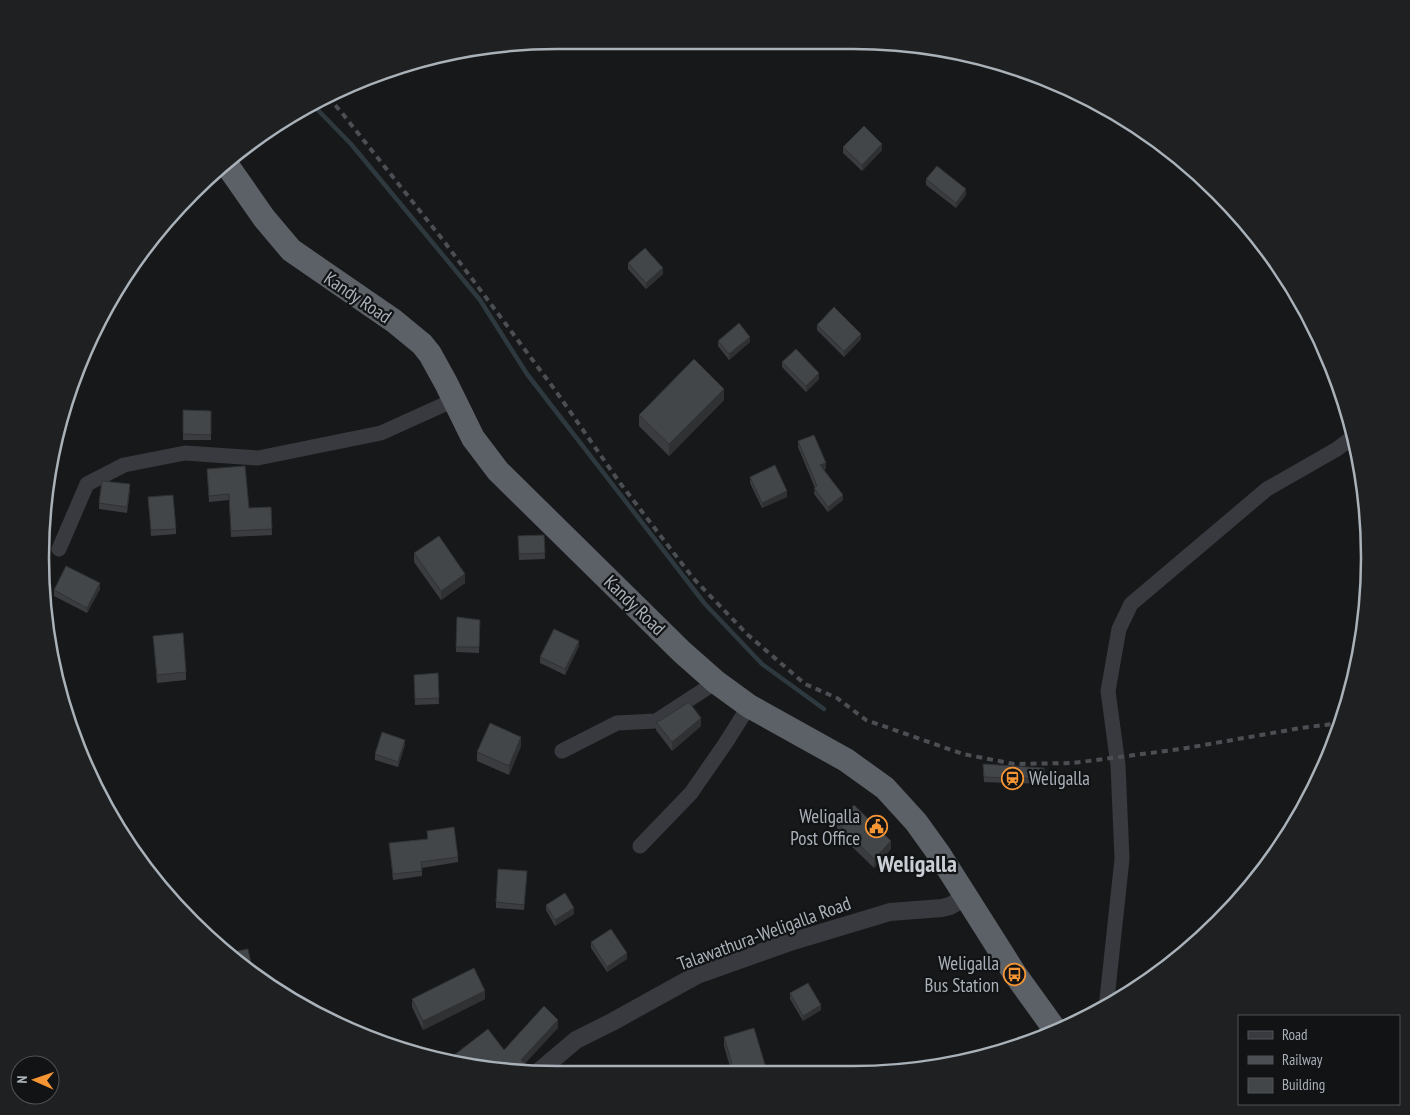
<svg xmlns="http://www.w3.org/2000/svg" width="1410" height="1115" font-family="'PT Sans Narrow',sans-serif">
<rect width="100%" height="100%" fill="#171819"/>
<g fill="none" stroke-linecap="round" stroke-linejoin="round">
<!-- stream -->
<path stroke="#2d393e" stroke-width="4.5" d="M 312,104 L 351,144 L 480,300 L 527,374 L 705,604 L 762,664 L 824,709"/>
<!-- minor -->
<g stroke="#383a3f" stroke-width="15">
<path d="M 59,549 L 87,484 L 124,465 L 185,453 L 258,458 L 381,433 L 454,400"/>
<path d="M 562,751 L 617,723 L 656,721 L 716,682"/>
<path d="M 640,846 L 691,793 L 725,744 L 749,706"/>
<path d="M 1106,1008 L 1122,859 L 1118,765 L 1108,691 L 1119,629 L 1131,604 L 1267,489 L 1337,449 L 1353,437"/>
</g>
<!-- tertiary -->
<path stroke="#383a3f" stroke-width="18" d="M 537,1073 L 576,1040 L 612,1022 L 697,975 L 787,943 L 890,912 L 942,908 L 950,906 L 965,897"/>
<!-- trunk -->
<path stroke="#5c6067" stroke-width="24" d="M 227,165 L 264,218 L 291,250 L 394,321 L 422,344 L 430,354 L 446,383 L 473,438 L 498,471 L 682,652 L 716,682 L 749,706 L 846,760 L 885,788 L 916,822 L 939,854 L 1015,974 L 1056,1031"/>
<!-- rail -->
<path stroke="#4b4f54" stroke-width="4" stroke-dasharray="6 5" stroke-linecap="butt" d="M 328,97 L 342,113 L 443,240 L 555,390 L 620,483 L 693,578 L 748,635 L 805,684 L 837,698 L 866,720 L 963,754 L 1014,764 L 1073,763 L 1181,749 L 1301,728 L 1340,723"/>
</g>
<!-- wall -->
<g fill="#3a3c3f">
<path d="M 843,147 L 882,150 L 862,171 L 843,153 Z"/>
<path d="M 926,179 L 966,195 L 956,208 L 926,185 Z"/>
<path d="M 628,263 L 663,274 L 646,289 L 628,269 Z"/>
<path d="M 817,325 L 861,339 L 844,357 L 817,330 Z"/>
<path d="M 718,341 L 750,342 L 729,360 L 718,346 Z"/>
<path d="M 782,362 L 819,379 L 806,392 L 782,367 Z"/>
<path d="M 724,400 L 669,456 L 639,426 L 639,415 Z"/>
<path d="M 183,410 L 211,411 L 211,440 L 183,440 Z"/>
<path d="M 798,441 L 826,469 L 824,469 L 843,500 L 828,512 L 814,494 L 815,488 L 798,447 Z"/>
<path d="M 207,469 L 249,508 L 271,507 L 272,535 L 231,537 L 229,500 L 209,502 Z"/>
<path d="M 750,477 L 787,497 L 762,508 L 750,483 Z"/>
<path d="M 130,490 L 127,513 L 99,509 L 99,503 Z"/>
<path d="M 148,497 L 176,529 L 176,534 L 151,536 Z"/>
<path d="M 544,535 L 545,559 L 519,560 L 518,536 Z"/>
<path d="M 414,553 L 465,583 L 441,600 L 414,562 Z"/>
<path d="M 100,589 L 87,613 L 54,596 L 54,590 Z"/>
<path d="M 457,617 L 480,620 L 479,653 L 456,652 Z"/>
<path d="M 153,636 L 186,672 L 186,680 L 157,683 Z"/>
<path d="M 579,646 L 565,675 L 540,663 L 540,657 Z"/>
<path d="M 438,673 L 439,704 L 415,705 L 414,675 Z"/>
<path d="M 656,722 L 701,726 L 672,751 L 656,730 Z"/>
<path d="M 405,745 L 398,767 L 375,760 L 375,754 Z"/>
<path d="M 521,746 L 509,775 L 477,761 L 477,752 Z"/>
<path d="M 983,764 L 1044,768 L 1044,784 L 984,782 Z"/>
<path d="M 837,823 L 891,849 L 874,868 L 837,832 Z"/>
<path d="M 427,831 L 458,857 L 458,862 L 422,868 L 422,876 L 393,880 L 389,843 L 427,839 Z"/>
<path d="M 527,877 L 524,910 L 496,908 L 496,902 Z"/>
<path d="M 546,905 L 574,914 L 555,926 L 546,910 Z"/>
<path d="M 591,942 L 627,959 L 607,972 L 591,948 Z"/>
<path d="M 243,968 L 252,968 L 252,973 Z"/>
<path d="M 790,993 L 821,1010 L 803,1021 L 790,999 Z"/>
<path d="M 412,999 L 485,999 L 423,1030 L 412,1007 Z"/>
<path d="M 724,1037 L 766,1074 L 732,1074 L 724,1046 Z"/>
</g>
<!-- shaded-wall -->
<g fill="#2f3133">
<path d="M 882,144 L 882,150 L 862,171 L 862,165 Z"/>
<path d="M 966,189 L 966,195 L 956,208 L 956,203 Z"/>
<path d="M 663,268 L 663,274 L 646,289 L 646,283 Z"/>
<path d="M 861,334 L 861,339 L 844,357 L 844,351 Z"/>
<path d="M 750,337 L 750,342 L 729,360 L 729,354 Z"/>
<path d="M 819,373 L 819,379 L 806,392 L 806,386 Z"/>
<path d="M 724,389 L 724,400 L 669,456 L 669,444 Z"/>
<path d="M 826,463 L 826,469 L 820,471 L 820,465 Z"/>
<path d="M 787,491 L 787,497 L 762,508 L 762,503 Z"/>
<path d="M 843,495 L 843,500 L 828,512 L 828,507 Z"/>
<path d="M 465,574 L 465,583 L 441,600 L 441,591 Z"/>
<path d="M 100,583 L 100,589 L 87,613 L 87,608 Z"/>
<path d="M 579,641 L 579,646 L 565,675 L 565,669 Z"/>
<path d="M 701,718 L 701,726 L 672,751 L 672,742 Z"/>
<path d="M 521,737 L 521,746 L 509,775 L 509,766 Z"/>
<path d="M 405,740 L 405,745 L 398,767 L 398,762 Z"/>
<path d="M 891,841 L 891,849 L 874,868 L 874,859 Z"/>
<path d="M 574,908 L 574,914 L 555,926 L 555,920 Z"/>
<path d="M 627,953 L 627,959 L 607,972 L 607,967 Z"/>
<path d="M 485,991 L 485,999 L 423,1030 L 423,1021 Z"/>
<path d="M 821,1005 L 821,1010 L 803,1021 L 803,1016 Z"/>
<path d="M 558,1020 L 558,1028 L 521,1068 L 521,1060 Z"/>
<path d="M 526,1064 L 526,1072 L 519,1071 Z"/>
<path d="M 766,1068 L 766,1074 L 745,1074 Z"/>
</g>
<!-- building -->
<g fill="#434649" stroke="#2f3133">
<path d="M 864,126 L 882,144 L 862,165 L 843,147 Z"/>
<path d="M 937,166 L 966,189 L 956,203 L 926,179 Z"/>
<path d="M 645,248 L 663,268 L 646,283 L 628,263 Z"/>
<path d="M 834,307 L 861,334 L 844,351 L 817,325 Z"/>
<path d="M 739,323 L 750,337 L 729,354 L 718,341 Z"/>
<path d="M 796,349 L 819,373 L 806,386 L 782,362 Z"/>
<path d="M 694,359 L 724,389 L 669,444 L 639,415 Z"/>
<path d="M 183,410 L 211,411 L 211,435 L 183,434 Z"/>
<path d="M 814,435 L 826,463 L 820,465 L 843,495 L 828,507 L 814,488 L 817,486 L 798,441 Z"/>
<path d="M 775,465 L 787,491 L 762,503 L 750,477 Z"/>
<path d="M 245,466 L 249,508 L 271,507 L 272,529 L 231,531 L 229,494 L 209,496 L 207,469 Z"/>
<path d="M 102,481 L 130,484 L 127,507 L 99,503 Z"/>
<path d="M 173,495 L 176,529 L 151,530 L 148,497 Z"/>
<path d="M 544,535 L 545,553 L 519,554 L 518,536 Z"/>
<path d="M 439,536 L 465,574 L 441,591 L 414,553 Z"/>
<path d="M 66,566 L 100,583 L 87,608 L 54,590 Z"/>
<path d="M 457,617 L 480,620 L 479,647 L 456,647 Z"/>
<path d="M 554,629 L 579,641 L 565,669 L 540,657 Z"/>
<path d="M 183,633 L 186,672 L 157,675 L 153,636 Z"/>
<path d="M 438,673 L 439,698 L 415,699 L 414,675 Z"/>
<path d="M 689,702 L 701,718 L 672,742 L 656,722 L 661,720 Z"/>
<path d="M 490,723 L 521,737 L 509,766 L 477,752 Z"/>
<path d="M 382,732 L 405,740 L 398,762 L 375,754 Z"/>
<path d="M 983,764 L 1044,768 L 1044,779 L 984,777 Z"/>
<path d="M 854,805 L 891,841 L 874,859 L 837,823 Z"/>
<path d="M 454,827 L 458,857 L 421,862 L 422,871 L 393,874 L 389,843 L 428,839 L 427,831 Z"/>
<path d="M 498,869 L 527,871 L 524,905 L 496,902 Z"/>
<path d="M 565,893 L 574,908 L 555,920 L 546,905 Z"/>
<path d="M 611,929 L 627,953 L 607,967 L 591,942 Z"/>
<path d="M 248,949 L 252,968 L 245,970 L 243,968 L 227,953 Z"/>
<path d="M 474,968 L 485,991 L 423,1021 L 412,999 Z"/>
<path d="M 808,983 L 821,1005 L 803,1016 L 790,993 Z"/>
<path d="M 544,1006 L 558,1020 L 521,1060 L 526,1064 L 519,1071 L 457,1065 L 445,1062 L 488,1029 L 504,1050 Z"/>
<path d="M 754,1028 L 766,1068 L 745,1074 L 735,1074 L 724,1037 Z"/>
</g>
<!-- icons -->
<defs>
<symbol id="station-ring" viewBox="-11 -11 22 22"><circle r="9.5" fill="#121315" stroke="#f59534" stroke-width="1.5"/><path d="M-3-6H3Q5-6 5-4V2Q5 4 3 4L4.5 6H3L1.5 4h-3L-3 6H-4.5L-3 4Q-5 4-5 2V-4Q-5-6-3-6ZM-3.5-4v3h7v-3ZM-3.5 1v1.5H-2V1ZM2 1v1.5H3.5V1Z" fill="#f59534"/></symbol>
<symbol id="civic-ring" viewBox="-11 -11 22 22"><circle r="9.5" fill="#121315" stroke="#f59534" stroke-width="1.5"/><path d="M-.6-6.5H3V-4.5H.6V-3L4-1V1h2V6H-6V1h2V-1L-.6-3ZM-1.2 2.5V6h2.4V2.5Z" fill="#f59534"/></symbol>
<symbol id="bus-ring" viewBox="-11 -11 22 22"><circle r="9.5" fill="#121315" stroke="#f59534" stroke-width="1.5"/><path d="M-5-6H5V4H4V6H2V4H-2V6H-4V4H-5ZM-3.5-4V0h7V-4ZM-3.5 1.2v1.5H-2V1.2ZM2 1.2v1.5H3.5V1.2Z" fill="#f59534"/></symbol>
</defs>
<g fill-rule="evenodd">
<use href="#station-ring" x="1000" y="766" width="25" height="25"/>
<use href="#civic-ring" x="864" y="814" width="25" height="25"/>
<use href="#bus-ring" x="1002" y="962" width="25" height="25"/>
</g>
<g text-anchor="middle" stroke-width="4.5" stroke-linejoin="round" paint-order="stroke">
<!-- street labels -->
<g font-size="19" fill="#a9b1b9" stroke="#121315">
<text transform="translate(358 297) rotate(34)" y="7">Kandy Road</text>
<text transform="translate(635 605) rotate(44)" y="7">Kandy Road</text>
<text transform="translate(764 933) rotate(-20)" y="7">Talawathura-Weligalla Road</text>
</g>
<!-- poi labels -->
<g font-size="19" fill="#a9b1b9" stroke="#121315" text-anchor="end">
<text x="1029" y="785" text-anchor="start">Weligalla</text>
<text x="860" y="823">Weligalla<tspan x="860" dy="22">Post Office</tspan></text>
<text x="999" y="970">Weligalla<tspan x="999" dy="22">Bus Station</tspan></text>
</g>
<!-- district labels -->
<g font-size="24" font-weight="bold" fill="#cacfd5" stroke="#121315">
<text x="917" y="872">Weligalla</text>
</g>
</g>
<!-- crop -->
<path d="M0 0H1410V1115H0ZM557 49H853A508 508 0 0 1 1361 557V558A508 508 0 0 1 853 1066H557A508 508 0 0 1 49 558V557A508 508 0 0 1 557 49Z" fill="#1e2022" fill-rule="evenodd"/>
<path fill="none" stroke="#a9b1b9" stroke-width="2.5" d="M557 49H853A508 508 0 0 1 1361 557V558A508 508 0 0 1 853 1066H557A508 508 0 0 1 49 558V557A508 508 0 0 1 557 49Z"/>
<!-- legend -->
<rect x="1238" y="1015" width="162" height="90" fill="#121315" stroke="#4e5257"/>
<rect x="1248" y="1031" width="25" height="8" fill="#383a3f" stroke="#4e5257"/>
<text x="1282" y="1040" font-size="15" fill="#a9b1b9">Road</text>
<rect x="1248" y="1056" width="25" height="8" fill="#4b4f54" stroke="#4e5257"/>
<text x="1282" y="1065" font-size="15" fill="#a9b1b9">Railway</text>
<rect x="1248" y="1078" width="25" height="15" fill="#434649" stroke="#4e5257"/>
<text x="1282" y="1090" font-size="15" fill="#a9b1b9">Building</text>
<!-- north arrow -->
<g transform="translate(35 1080) rotate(272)"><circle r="24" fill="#121315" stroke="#4e5257"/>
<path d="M0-4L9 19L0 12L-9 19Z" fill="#f59534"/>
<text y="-8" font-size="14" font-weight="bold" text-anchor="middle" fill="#a9b1b9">N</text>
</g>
</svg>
